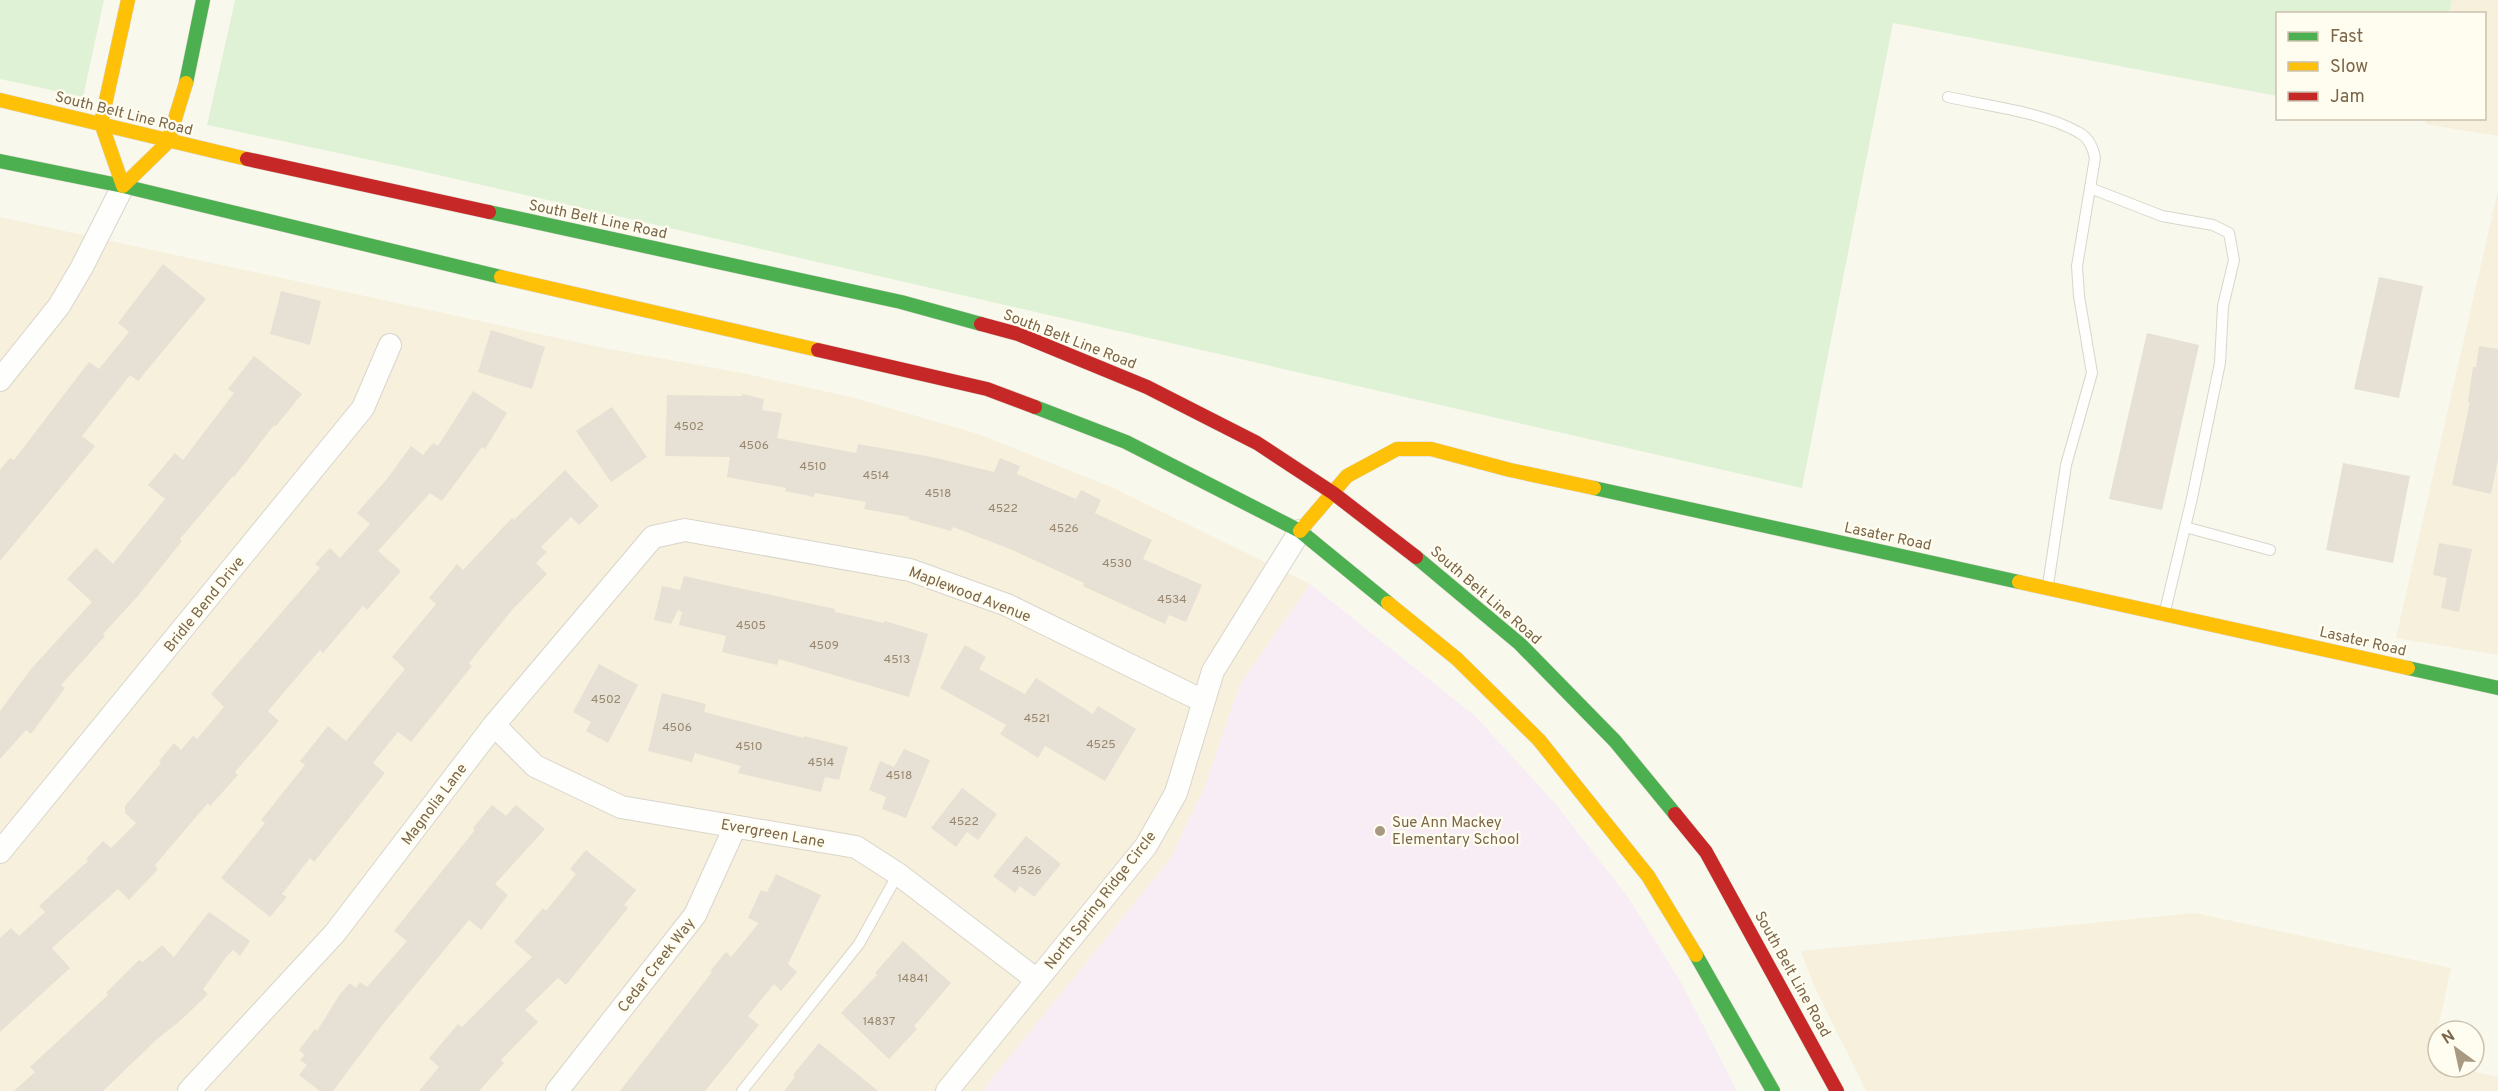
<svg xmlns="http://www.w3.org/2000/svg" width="2498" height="1091" font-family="Overpass,sans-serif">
<rect width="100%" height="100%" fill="#f9f8ed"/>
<!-- residential -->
<g fill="#f6f0dd">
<path d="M 2452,0 L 2498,0 L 2498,136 L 2425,124 L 2426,119 L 2484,118 L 2484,14 L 2449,13 Z"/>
<path d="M 2498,190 L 2498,655 L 2396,638 Z"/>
<path d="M 0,217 L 604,348 L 742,373 L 851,397 L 978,434 L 1111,487 L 1310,584 L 1240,684 L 1204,789 L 1170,859 L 982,1091 L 0,1091 Z"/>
<path d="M 2195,913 L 2451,968 L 2431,1061 L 2438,1063 L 2438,1067 L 2455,1067 L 2498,1077 L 2498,1091 L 1866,1091 L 1814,986 L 1801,951 Z"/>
</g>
<!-- education -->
<path fill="#f8edf5" d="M 1310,584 L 1475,716 L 1554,802 L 1628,897 L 1682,984 L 1737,1091 L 982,1091 L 1170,859 L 1204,789 L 1240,684 Z"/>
<!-- green -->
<g fill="#e0f2d6">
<path d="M 0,0 L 104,0 L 83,97 L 0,79 Z"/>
<path d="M 235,0 L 2452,0 L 2449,13 L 2278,14 L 2277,96 L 1893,23 L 1802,488 L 412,169 L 207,125 Z"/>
</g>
<!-- building -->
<g fill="#e6e1d4">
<path d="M 163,264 L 206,299 L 138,381 L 130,375 L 82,436 L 95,446 L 0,561 L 0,470 L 10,458 L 14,460 L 89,362 L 99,369 L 129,332 L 118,323 Z"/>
<path d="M 2379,277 L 2423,286 L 2399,398 L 2354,389 Z"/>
<path d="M 281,291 L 321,301 L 310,345 L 270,334 Z"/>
<path d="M 491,330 L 545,347 L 532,389 L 478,372 Z"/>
<path d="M 2147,333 L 2199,345 L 2162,510 L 2109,499 Z"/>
<path d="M 2479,346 L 2498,349 L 2498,459 L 2491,494 L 2452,485 L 2470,402 L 2468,402 L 2473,367 L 2476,367 Z"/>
<path d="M 254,356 L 302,394 L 276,426 L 274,425 L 234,477 L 233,476 L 180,539 L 182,541 L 137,597 L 103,634 L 105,636 L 61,685 L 65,688 L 31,734 L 26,730 L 0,759 L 0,711 L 31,669 L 92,602 L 67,579 L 96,548 L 113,564 L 165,499 L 148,485 L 175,453 L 183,460 L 234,393 L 228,389 Z"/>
<path d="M 473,391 L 507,413 L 485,449 L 482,447 L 442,501 L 430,493 L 378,551 L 401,571 L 367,610 L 363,606 L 323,653 L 320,650 L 268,711 L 279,721 L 235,772 L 238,775 L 210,806 L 208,803 L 155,865 L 158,869 L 129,900 L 118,889 L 52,948 L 70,968 L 0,1032 L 0,938 L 11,928 L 19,936 L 45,912 L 39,906 L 88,861 L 86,859 L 103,841 L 111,848 L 136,823 L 125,813 L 125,806 L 161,763 L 159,761 L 174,743 L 181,750 L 193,736 L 197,739 L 224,707 L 211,694 L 320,568 L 315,564 L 330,548 L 340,558 L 370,524 L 357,513 L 387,479 L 411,446 L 423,455 L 433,443 L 438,446 Z"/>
<path d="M 742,394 L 764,399 L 762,410 L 782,413 L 777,438 L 856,453 L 858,444 L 932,457 L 994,472 L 1000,458 L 1020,466 L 1017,474 L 1076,499 L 1081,490 L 1101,500 L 1095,513 L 1152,540 L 1143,559 L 1202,585 L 1186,622 L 1169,615 L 1165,624 L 1083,586 L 1084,583 L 1010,549 L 953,527 L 951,531 L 908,519 L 909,517 L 864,509 L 866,502 L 815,493 L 814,497 L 785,491 L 786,488 L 727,477 L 730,457 L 665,456 L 667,395 L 742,396 Z"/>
<path d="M 612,407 L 647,457 L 611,482 L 576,431 Z"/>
<path d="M 2343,463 L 2410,476 L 2393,563 L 2326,550 Z"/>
<path d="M 565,470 L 599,506 L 579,525 L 571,517 L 541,547 L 547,552 L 536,563 L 547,574 L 512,610 L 469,663 L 472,666 L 411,742 L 398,732 L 373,763 L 385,773 L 314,862 L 310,858 L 282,894 L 287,897 L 270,917 L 221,878 L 265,823 L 261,820 L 305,765 L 300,761 L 328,726 L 346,741 L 405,669 L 392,657 L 436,604 L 429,598 L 457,564 L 463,570 L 512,518 L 514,520 Z"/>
<path d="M 2439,543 L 2472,549 L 2459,612 L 2441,608 L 2447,578 L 2433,575 Z"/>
<path d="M 684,576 L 835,609 L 835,612 L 884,623 L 885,621 L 928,634 L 909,697 L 779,659 L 777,665 L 722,652 L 726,636 L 679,625 L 682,612 L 678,610 L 671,624 L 654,620 L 662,586 L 680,590 Z"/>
<path d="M 965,645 L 986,657 L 979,669 L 1025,694 L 1036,678 L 1093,714 L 1098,706 L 1136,729 L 1105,781 L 1045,746 L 1038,758 L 1000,734 L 1006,725 L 940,688 Z"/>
<path d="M 599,664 L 638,685 L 608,743 L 586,731 L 591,722 L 573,712 Z"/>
<path d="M 662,693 L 706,704 L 704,712 L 804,738 L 804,736 L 848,747 L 839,780 L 825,777 L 821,792 L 738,773 L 741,766 L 695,753 L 692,762 L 648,751 Z"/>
<path d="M 904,749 L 930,760 L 906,818 L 882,809 L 886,797 L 869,790 L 880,761 L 894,767 Z"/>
<path d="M 962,788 L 997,814 L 978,840 L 967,832 L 956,847 L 931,828 Z"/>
<path d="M 492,805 L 506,816 L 516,805 L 545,829 L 495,884 L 508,895 L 481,930 L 469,920 L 384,1023 L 333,1091 L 320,1091 L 299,1075 L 307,1065 L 300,1060 L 305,1055 L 299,1050 L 315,1029 L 317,1031 L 340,994 L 350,983 L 356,988 L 360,982 L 367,987 L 407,941 L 394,931 L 475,830 L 473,828 Z"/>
<path d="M 1026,836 L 1061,864 L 1034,897 L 1020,886 L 1015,893 L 993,876 Z"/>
<path d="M 586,850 L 636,890 L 624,905 L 628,908 L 566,985 L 558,978 L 525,1010 L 538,1022 L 501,1060 L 504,1063 L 479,1091 L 419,1091 L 439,1067 L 429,1058 L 458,1024 L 462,1027 L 532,957 L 514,942 L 543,908 L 546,911 L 576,874 L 570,869 Z"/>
<path d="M 776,874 L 821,895 L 788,964 L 797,972 L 781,991 L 774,984 L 748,1016 L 759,1025 L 705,1091 L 620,1091 L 712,972 L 710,971 L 726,952 L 731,957 L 759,923 L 748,918 L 761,890 L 767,892 Z"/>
<path d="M 209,912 L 250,941 L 240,956 L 233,950 L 227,956 L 203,989 L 208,994 L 181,1020 L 156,1040 L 103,1091 L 14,1091 L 35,1072 L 30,1067 L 108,995 L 106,993 L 139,960 L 143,962 L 162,945 L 174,957 Z"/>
<path d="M 903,941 L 951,983 L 914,1026 L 917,1029 L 889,1059 L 841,1013 L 877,975 L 875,973 Z"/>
<path d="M 819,1043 L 878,1091 L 784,1091 L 795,1077 L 793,1075 Z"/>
</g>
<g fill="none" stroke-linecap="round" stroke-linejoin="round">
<defs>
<g id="lane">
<path d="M 1948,97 C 1989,106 2042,112 2078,132 C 2088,137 2093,147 2095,158 L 2077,266 L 2079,296 L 2092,373 L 2066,465 L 2048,585"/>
<path d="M 2090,188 L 2162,216 L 2213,225 L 2229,233 L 2234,260 L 2223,306 L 2220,363 L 2192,498 L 2165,611"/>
<path d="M 2185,527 L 2270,550"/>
<path d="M 742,1091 L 859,944 L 898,874"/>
</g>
<g id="street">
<path d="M 0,380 L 59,306 L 82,267 L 123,186"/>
<path d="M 494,725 L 535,766 L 621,807 L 856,847 L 898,874 L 1037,980"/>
<path d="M 0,852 L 363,408 L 390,345"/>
<path d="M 189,1091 L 335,933 L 494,725 L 653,537 L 685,530 L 910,570 L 1007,605 L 1203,701"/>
<path d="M 557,1091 L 695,915 L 735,827"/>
<path d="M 947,1091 L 1146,846 L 1176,793 L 1213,671 L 1300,531"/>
</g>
<g id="fast">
<path d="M 186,83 L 203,0"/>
<path d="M 0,161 L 123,186 L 501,277"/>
<path d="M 489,212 L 901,302 L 981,324"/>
<path d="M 1035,407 L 1126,442 L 1300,531 L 1388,603"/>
<path d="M 1594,488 L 2019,582"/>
<path d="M 1416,557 L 1520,644 L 1615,741 L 1675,814"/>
<path d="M 2408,668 L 2498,688"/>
<path d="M 1696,955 L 1773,1091"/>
</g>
<g id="slow">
<path d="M 128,0 L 101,123 L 123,186 L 168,142 L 186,83"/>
<path d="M 0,100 L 247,159"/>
<path d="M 501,277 L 818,350"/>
<path d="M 1300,531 L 1347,476 L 1397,449 L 1431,449 L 1510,470 L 1594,488"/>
<path d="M 2019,582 L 2408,668"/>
<path d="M 1388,603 L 1457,659 L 1539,740 L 1648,876 L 1696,955"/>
</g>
<g id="jam">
<path d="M 247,159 L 489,212"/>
<path d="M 981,324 L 1018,334 L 1147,387 L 1257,443 L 1333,493 L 1416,557"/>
<path d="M 818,350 L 987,389 L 1035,407"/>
<path d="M 1675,814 L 1706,852 L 1837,1091"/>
</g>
</defs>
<!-- lane casing -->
<use href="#lane" stroke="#d9d5cb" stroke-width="12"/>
<!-- street casing -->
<use href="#street" stroke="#d9d5cb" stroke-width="24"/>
<!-- fast casing -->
<use href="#fast" stroke="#dad5cb" stroke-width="15"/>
<!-- slow casing -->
<use href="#slow" stroke="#dad5cb" stroke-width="15"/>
<!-- jam casing -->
<use href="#jam" stroke="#dad5cb" stroke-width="15"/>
<!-- lane -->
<use href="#lane" stroke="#fefefc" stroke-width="10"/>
<!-- street -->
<use href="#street" stroke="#fefefc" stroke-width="22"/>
<!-- fast -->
<use href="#fast" stroke="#4caf50" stroke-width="14"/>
<!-- slow -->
<use href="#slow" stroke="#ffc107" stroke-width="14"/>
<!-- jam -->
<use href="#jam" stroke="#c62828" stroke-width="14"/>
</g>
<!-- markers -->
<circle fill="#a89982" stroke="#fffdf0" stroke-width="2" cx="1380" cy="831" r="6"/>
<g text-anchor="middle" stroke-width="4.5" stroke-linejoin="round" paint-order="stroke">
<!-- number labels -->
<g font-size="12" fill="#98876e">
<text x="689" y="430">4502</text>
<text x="754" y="449">4506</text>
<text x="813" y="470">4510</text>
<text x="876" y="479">4514</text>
<text x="938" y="497">4518</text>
<text x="1003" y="512">4522</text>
<text x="1064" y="532">4526</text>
<text x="1117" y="567">4530</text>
<text x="1172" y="603">4534</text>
<text x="751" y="629">4505</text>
<text x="824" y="649">4509</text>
<text x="897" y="663">4513</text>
<text x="606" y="703">4502</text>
<text x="1037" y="722">4521</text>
<text x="677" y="731">4506</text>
<text x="1101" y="748">4525</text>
<text x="749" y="750">4510</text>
<text x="821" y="766">4514</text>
<text x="899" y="779">4518</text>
<text x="964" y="825">4522</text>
<text x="1027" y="874">4526</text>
<text x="913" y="982">14841</text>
<text x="879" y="1025">14837</text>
</g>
<!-- street labels -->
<g font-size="15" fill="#7c6649" stroke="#fffdf0">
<text transform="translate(124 113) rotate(14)" y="5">South Belt Line Road</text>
<text transform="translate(598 219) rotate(12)" y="5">South Belt Line Road</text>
<text transform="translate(1070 339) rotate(21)" y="5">South Belt Line Road</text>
<text transform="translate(1888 536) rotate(12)" y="5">Lasater Road</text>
<text transform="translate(970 594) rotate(21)" y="5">Maplewood Avenue</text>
<text transform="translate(1486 595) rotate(41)" y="5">South Belt Line Road</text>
<text transform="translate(204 604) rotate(-51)" y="5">Bridle Bend Drive</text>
<text transform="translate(2363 641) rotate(13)" y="5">Lasater Road</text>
<text transform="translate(434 804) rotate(-53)" y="5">Magnolia Lane</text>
<text transform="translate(773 833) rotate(10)" y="5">Evergreen Lane</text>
<text transform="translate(1100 900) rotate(-52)" y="5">North Spring Ridge Circle</text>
<text transform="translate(656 965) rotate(-52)" y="5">Cedar Creek Way</text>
<text transform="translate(1793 974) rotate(61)" y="5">South Belt Line Road</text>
</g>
<!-- poi labels -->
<g font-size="15" fill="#7c6649" stroke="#fffdf0" text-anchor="start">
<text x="1392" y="827">Sue Ann Mackey<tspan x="1392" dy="17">Elementary School</tspan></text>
</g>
</g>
<!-- legend -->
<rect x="2276" y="12" width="210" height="108" fill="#fffdf0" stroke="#cbc1ad" stroke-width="1.5"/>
<rect x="2288" y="32" width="30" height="9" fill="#4caf50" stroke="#cbc1ad" stroke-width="1.5"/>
<text x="2330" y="42" font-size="18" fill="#7c6649">Fast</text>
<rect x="2288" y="62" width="30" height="9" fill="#ffc107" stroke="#cbc1ad" stroke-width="1.5"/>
<text x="2330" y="72" font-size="18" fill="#7c6649">Slow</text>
<rect x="2288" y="92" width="30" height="9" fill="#c62828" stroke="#cbc1ad" stroke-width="1.5"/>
<text x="2330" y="102" font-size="18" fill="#7c6649">Jam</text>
<!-- north arrow -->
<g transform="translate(2456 1049) rotate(327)"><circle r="28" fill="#fffdf0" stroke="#cbc1ad" stroke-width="1.5"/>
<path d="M0-4.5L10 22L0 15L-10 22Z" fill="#a89982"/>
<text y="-9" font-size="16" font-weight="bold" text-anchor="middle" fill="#7c6649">N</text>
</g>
</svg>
